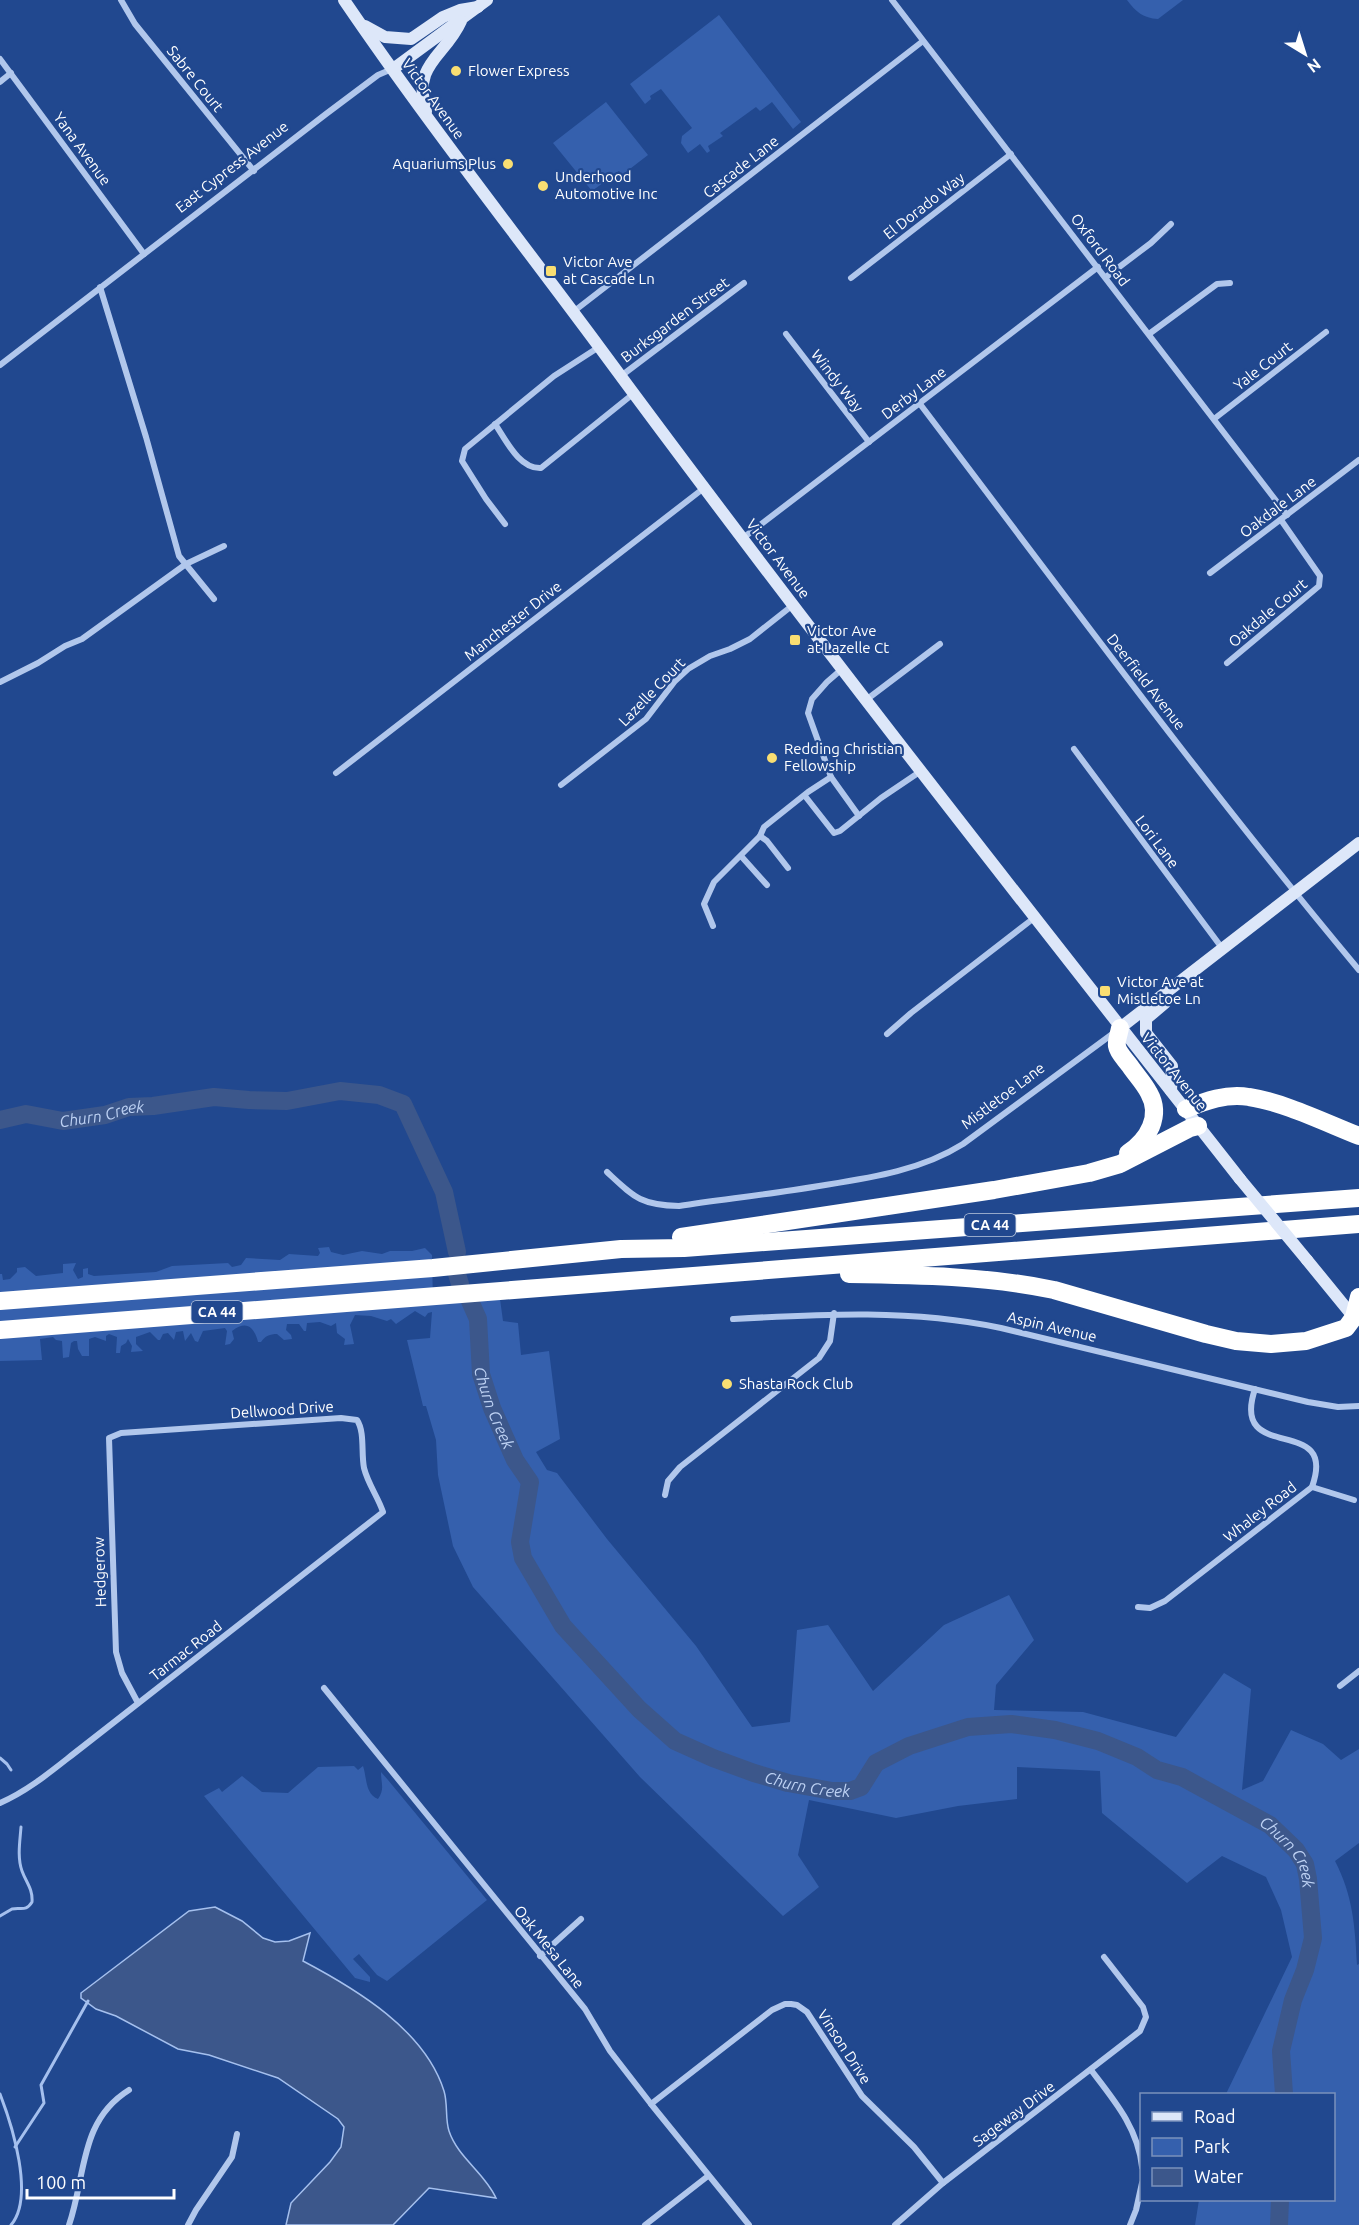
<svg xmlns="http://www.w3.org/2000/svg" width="1359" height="2225" font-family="Ubuntu,sans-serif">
<rect width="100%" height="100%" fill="#21488f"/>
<!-- green -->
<g fill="#3560ad">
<path d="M 1127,0 L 1183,0 L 1158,19 C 1143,18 1136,12 1127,0 Z"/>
<path d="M 719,15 L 801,122 L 793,129 L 772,102 L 760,111 L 756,107 L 720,133 L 723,136 L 708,146 L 710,151 L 707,153 L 700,144 L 688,153 L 681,143 L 682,136 L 692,128 L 661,89 L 650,96 L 651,99 L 645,104 L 630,84 Z"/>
<path d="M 606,102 L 648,155 L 622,175 L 619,171 L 592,191 L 553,143 Z"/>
<path d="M 329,1247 L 331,1252 L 343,1255 L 362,1251 L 382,1254 L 390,1251 L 412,1251 L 425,1248 L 432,1255 L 433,1304 L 500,1299 L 503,1321 L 518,1323 L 521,1355 L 549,1351 L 560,1439 L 536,1452 L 547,1470 L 557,1473 L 607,1539 L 696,1646 L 752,1727 L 790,1722 L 797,1630 L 828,1625 L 873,1691 L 944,1625 L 1009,1595 L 1034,1640 L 996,1685 L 994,1710 L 1083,1712 L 1176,1737 L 1224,1673 L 1251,1689 L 1242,1790 L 1263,1781 L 1291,1730 L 1323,1744 L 1341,1760 L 1359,1749 L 1359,1843 L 1335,1861 C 1353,1896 1355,1926 1357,1965 L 1359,1964 L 1359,2225 L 1195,2225 L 1199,2200 L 1334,2200 L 1334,2094 L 1226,2094 L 1292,1957 L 1281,1910 L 1266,1877 L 1222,1856 L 1187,1883 L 1102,1813 L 1100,1771 L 1017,1767 L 1017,1799 L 958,1806 L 896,1818 L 809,1800 L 798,1855 L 819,1887 L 783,1916 L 640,1777 L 473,1587 L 453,1546 L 438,1475 L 436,1440 L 426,1406 L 423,1406 L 407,1340 L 430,1338 L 432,1312 L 428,1313 L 425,1317 L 415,1311 L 396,1324 L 391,1319 L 387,1321 L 371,1316 L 355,1315 L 350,1325 L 354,1344 L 344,1345 L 345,1339 L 337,1333 L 336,1323 L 331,1326 L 320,1322 L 307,1323 L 306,1331 L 304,1331 L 299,1324 L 287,1324 L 286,1330 L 291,1335 L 292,1339 L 284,1340 L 277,1334 C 270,1334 265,1336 261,1342 L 258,1342 C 254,1326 246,1320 232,1331 L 234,1339 L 230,1344 L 225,1345 L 227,1331 L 225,1328 L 203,1331 L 198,1342 L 195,1341 L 191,1333 L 185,1341 L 183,1331 L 176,1332 L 174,1340 L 168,1333 L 163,1334 L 160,1340 L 158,1340 L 150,1332 L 136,1337 L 136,1344 L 143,1351 L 131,1352 L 132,1346 L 128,1339 L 126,1343 L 121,1346 L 120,1353 L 116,1353 L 117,1337 L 109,1334 L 106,1336 L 106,1341 L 95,1337 L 89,1339 L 89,1356 L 82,1356 L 78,1349 L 77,1341 L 74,1341 L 71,1343 L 69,1357 L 63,1358 L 62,1341 L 56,1340 L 53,1337 L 40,1339 L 42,1360 L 0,1361 L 0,1274 L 2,1274 L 3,1280 L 10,1279 L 17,1272 L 17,1268 L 25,1267 L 36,1276 L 63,1273 L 63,1264 L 76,1263 L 73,1270 L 78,1279 L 83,1277 L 83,1269 L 88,1268 L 88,1274 L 94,1276 L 156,1272 L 172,1266 L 228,1263 L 232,1267 L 241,1265 L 246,1258 L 280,1260 L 289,1254 L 318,1256 L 320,1253 L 318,1248 Z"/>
<path d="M 354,1766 L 358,1770 L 363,1766 C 367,1778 365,1794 378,1799 C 385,1789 381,1784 381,1772 L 388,1780 L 487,1900 L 387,1981 L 377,1975 L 359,1954 L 353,1959 L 370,1977 L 370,1982 L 355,1978 L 204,1796 L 219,1788 L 222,1792 L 242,1776 L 262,1792 L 288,1793 L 318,1767 Z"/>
</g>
<!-- water -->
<path fill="#3c578b" stroke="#a5c0ee" stroke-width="1.5" d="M 215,1907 L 242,1921 L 263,1938 L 275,1942 L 289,1941 L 310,1933 L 303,1961 C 356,1989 425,2030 444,2091 C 448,2104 445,2119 449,2131 C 458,2158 485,2173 496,2198 L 429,2188 L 393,2225 L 286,2225 L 291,2203 L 330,2162 L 341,2147 L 344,2127 L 338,2119 L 278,2078 L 209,2055 L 178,2049 L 116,2016 L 96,2009 L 81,1998 L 81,1993 L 189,1911 Z"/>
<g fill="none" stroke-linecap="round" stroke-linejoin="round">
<!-- stream -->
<g stroke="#a5c0ee" stroke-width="3">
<path d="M 0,1758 L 7,1764 L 11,1770"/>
<path d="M 0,1916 L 12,1909 C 21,1907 26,1912 32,1902 C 33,1889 26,1882 22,1871 C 17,1857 20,1841 21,1827"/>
<path d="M 0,2094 C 12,2125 35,2197 11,2225"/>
<path d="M 15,2147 L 44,2103 L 41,2085 L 88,2001"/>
</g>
<!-- river -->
<g stroke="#3c578b" stroke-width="18">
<path id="s1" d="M 0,1120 L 26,1114 L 63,1121 L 105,1115 L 129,1107 L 153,1106 L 214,1097 L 249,1100 L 287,1101 L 340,1091 L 379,1095 L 403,1104 L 444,1192 L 457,1252"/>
<path d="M 457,1274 L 460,1284"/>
<path id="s2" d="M 470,1301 L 478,1319 L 481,1374 L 492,1408 L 515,1460 L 530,1482 L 520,1542 L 523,1558 L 563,1626 L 639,1709 L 675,1741 L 713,1758 L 754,1773 L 788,1783 L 832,1791 L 850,1791 L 861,1787 L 876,1763 L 909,1746 L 968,1727 L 1011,1724 L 1055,1730 L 1098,1741 L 1137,1757 L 1157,1770 L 1182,1777 L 1270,1825 L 1296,1850 L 1305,1864 L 1308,1879 L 1313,1938 L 1305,1970 L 1293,2000 L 1281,2051 L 1284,2094"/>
<path d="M 1279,2225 L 1280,2200"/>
</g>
<!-- street -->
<g stroke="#b1c7ec" stroke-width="6">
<path d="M 121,0 L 135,24 L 254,171"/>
<path d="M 892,0 L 1287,515"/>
<path d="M 0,59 L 144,254"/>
<path d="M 0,82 L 11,73"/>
<path d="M 1106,277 L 1151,243 L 1171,224"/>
<path d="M 851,278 L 1011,154"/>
<path d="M 100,287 L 146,437 L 179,556 L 214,599"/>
<path d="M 573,312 L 923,41"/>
<path d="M 786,334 L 869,442"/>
<path d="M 1149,334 L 1217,284 L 1230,283"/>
<path d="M 0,365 L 326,114 L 378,75 L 392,69"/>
<path d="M 621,376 L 744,283"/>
<path d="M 920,404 C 1064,594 1206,787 1359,970"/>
<path d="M 1214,419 L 1326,332"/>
<path d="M 495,424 C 506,440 519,469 541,468 L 633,394"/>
<path d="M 505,524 L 486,499 L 462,461 L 465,449 L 554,376 L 599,347"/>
<path d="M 743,538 L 1098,267"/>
<path d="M 1210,573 L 1359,460"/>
<path d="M 1227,663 L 1319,586 L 1320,576 L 1281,520"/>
<path d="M 842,669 L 827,682 L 812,699 L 808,713 L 831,777 L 859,816"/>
<path d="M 0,682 L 38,663 L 65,646 L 82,639 L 186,564 L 224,546"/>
<path d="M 866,700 L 940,644"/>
<path d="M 1074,749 L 1222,948"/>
<path d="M 336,773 L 704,488"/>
<path d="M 561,785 L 646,719 L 675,681 L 688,669 L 710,656 L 730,649 L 750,639 L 793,605"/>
<path d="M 805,796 L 834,833 L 840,831 L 881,798 L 921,771"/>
<path d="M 760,836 L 767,841 L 788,868"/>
<path d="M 741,856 L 767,885"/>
<path d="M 713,926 L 704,904 L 714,882 L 760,836 L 764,827 L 808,792 L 831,777"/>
<path d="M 887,1034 L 911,1013 L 1034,918"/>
<path d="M 607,1172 C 634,1197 640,1205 679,1206 C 726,1199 772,1194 819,1186 C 869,1178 920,1171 963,1144 L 1115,1032"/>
<path d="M 733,1319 C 823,1314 912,1309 1001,1328 L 1308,1402 L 1338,1407 L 1359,1406"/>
<path d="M 1312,1487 L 1354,1500"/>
<path d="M 665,1495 L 668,1481 L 680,1467 L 819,1358 L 830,1341 L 834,1313"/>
<path d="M 1138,1607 L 1150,1608 L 1165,1601 L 1312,1487 C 1339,1412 1229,1466 1255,1389"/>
<path d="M 1340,1686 L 1359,1671"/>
<path d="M 324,1688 L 585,2009 L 610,2051 L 651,2104 L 749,2225"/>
<path d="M 0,1803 C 30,1790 55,1768 81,1748 L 383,1512 C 378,1497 368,1484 364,1468 C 361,1453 365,1432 357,1420 L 341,1418 L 121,1433 L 109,1438 L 116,1652 L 122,1673 L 138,1703"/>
<path d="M 540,1956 L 581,1919"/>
<path d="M 1091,2070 C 1114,2100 1138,2128 1142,2167"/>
<path d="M 651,2104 L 772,2010 L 785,2004 L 791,2004 L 797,2005 L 807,2012 L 862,2096 L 914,2147 L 943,2183"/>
<path d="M 69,2225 C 86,2176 79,2121 129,2090"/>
<path d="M 188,2225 L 196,2210 L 232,2157 L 237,2134"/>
<path d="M 645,2225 L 708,2176"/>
<path d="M 895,2225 L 943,2183 L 1140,2031 L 1146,2017 L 1143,2007 L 1104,1957"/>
<path d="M 1130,2225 L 1136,2210 L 1142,2183"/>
</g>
<!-- secondary -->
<g stroke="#dde7f9" stroke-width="12">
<path d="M 344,0 C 425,119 514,232 600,348 C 807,629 1024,904 1240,1179"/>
<path d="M 365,26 L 385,37 L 411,39 L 443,17 L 460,10 L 478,7"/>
<path d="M 393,69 L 487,0"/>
<path d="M 426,111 C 412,63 445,57 461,21"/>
<path d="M 1165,1003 L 1146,1019 L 1146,1033 L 1172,1066 L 1171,1091"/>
<path d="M 1120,1028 L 1359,843"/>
<path d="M 1307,1260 L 1356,1320"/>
</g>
<!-- highway -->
<g stroke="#fff" stroke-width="18">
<path d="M 1120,1028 C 1119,1034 1116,1041 1117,1046 C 1118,1053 1126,1060 1130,1066 C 1136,1075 1144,1083 1149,1093 C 1162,1116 1148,1140 1128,1153"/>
<path d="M 1186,1109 C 1205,1101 1227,1093 1249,1097 C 1283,1102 1326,1123 1359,1136"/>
<path d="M 681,1237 L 994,1190 L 1089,1173 L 1120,1164 L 1190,1128 L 1198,1126"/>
<path d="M 849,1274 C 919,1275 986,1276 1054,1290 L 1206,1334 L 1236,1341 L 1271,1344 L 1306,1341 L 1346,1328 L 1354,1317 L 1359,1297"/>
<path d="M 0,1301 L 433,1268 L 621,1249 L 684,1248 L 1359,1198"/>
<path d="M 0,1330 L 1359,1224"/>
</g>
<!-- secondary-bridge -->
<path stroke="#dde7f9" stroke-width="12" d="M 1240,1179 L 1307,1260"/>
</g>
<!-- markers -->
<g fill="#f9de72" stroke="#21488f" stroke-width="2">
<circle cx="456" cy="71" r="6"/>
<circle cx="508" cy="164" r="6"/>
<circle cx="543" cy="186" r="6"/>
<rect x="545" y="265" width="12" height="12" rx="3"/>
<rect x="789" y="634" width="12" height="12" rx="3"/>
<circle cx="772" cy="758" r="6"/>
<rect x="1099" y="985" width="12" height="12" rx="3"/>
<circle cx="727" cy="1384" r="6"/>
</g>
<g text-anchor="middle" stroke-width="4.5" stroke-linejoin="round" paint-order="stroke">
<!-- shield labels -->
<g fill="#21488f" stroke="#bcc8dd" stroke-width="1.5">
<rect x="964.5" y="1214" width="51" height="22" rx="4.5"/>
<rect x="191.5" y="1301" width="51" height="22" rx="4.5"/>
</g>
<g font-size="14" font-weight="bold" fill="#fff">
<text x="990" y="1230">CA 44</text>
<text x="217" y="1317">CA 44</text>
</g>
<!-- poi labels -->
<g font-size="15" fill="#fff" stroke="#21488f" text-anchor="start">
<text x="468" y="76">Flower Express</text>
<text x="496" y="169" text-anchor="end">Aquariums Plus</text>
<text x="555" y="182">Underhood<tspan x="555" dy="17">Automotive Inc</tspan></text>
<text x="563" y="267">Victor Ave<tspan x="563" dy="17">at Cascade Ln</tspan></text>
<text x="807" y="636">Victor Ave<tspan x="807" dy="17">at Lazelle Ct</tspan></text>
<text x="784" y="754">Redding Christian<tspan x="784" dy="17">Fellowship</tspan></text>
<text x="1117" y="987">Victor Ave at<tspan x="1117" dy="17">Mistletoe Ln</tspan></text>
<text x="739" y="1389">Shasta Rock Club</text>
</g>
<!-- street labels -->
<g font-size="15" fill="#fff" stroke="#21488f">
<text transform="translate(195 79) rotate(51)" y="5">Sabre Court</text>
<text transform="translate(433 99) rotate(54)" y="5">Victor Avenue</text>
<text transform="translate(82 149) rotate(54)" y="5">Yana Avenue</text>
<text transform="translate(232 167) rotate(-38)" y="5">East Cypress Avenue</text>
<text transform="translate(741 167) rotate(-38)" y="5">Cascade Lane</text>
<text transform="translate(924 206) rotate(-38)" y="5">El Dorado Way</text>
<text transform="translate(1100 250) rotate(53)" y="5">Oxford Road</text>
<text transform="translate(675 320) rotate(-37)" y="5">Burksgarden Street</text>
<text transform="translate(1263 366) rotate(-38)" y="5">Yale Court</text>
<text transform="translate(837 381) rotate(52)" y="5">Windy Way</text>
<text transform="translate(914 393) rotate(-37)" y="5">Derby Lane</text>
<text transform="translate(1278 507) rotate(-37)" y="5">Oakdale Lane</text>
<text transform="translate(778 559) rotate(53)" y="5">Victor Avenue</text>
<text transform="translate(1268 613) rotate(-40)" y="5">Oakdale Court</text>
<text transform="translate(513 621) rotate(-38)" y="5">Manchester Drive</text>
<text transform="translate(1146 682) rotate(52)" y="5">Deerfield Avenue</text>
<text transform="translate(652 692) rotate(-46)" y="5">Lazelle Court</text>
<text transform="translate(1157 842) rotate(53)" y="5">Lori Lane</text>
<text transform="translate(1174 1072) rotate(51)" y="5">Victor Avenue</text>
<text transform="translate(1003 1096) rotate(-37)" y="5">Mistletoe Lane</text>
<text transform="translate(1052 1327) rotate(13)" y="5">Aspin Avenue</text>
<text transform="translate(282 1410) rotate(-4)" y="5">Dellwood Drive</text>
<text transform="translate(1260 1512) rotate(-38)" y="5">Whaley Road</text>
<text transform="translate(100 1572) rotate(-92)" y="5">Hedgerow</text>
<text transform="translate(186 1651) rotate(-38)" y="5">Tarmac Road</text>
<text transform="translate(549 1947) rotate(51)" y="5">Oak Mesa Lane</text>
<text transform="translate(844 2047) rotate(57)" y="5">Vinson Drive</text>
<text transform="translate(1014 2114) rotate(-37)" y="5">Sageway Drive</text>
</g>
<!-- water labels -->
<g font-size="16" font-style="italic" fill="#bdd1f3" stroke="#21488f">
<text dy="6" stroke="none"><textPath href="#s1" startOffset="104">Churn Creek</textPath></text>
<text dy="6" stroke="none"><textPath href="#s2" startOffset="111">Churn Creek</textPath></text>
<text dy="6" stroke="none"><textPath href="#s2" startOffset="651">Churn Creek</textPath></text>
<text dy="6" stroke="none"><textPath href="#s2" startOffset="1191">Churn Creek</textPath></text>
</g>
</g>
<!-- legend -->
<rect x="1140" y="2093" width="195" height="108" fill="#21488f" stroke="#7a91bc" stroke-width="1.5"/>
<rect x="1152" y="2112" width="30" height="9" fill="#dde7f9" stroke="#7a91bc" stroke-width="1.5"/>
<text x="1194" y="2123" font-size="18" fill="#ffffff">Road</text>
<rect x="1152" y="2138" width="30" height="18" fill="#3560ad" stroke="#7a91bc" stroke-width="1.5"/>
<text x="1194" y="2153" font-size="18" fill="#ffffff">Park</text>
<rect x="1152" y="2168" width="30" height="18" fill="#3c578b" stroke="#7a91bc" stroke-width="1.5"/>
<text x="1194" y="2183" font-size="18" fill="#ffffff">Water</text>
<!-- north arrow -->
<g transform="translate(1305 54) rotate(142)" stroke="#21488f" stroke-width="4.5" paint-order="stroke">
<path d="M0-4.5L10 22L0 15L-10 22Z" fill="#ffffff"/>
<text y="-9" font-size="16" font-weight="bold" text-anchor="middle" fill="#ffffff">N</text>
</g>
<!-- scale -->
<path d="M27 2189v9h147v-9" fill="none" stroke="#ffffff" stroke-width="3"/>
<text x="36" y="2189" font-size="18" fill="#ffffff" stroke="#21488f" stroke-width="4.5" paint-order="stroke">100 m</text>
</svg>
